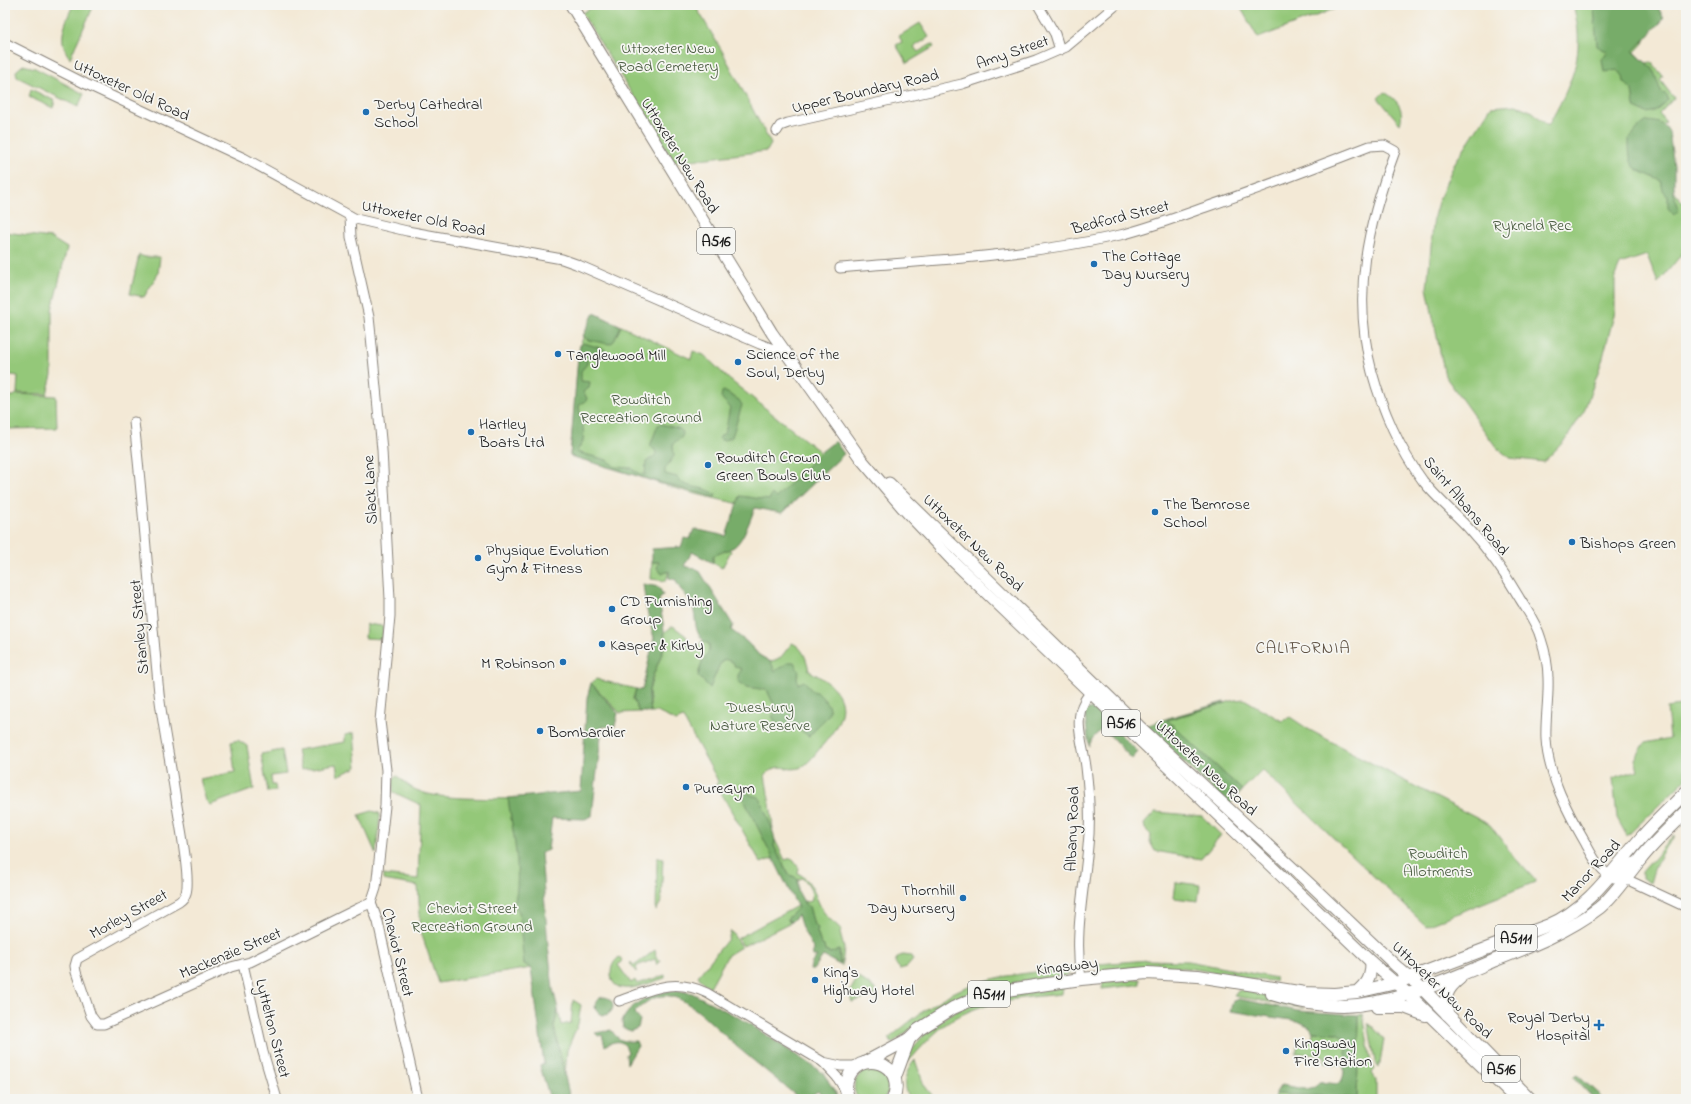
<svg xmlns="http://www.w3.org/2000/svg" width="1691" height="1104" font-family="'Indie Flower',sans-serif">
<rect width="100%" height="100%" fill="#f6f6f2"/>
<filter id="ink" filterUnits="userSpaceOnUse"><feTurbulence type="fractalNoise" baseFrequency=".025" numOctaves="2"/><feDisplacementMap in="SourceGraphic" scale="8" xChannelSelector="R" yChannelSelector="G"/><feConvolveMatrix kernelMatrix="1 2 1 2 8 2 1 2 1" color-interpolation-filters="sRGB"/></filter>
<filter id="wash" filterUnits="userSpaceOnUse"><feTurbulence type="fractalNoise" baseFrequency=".012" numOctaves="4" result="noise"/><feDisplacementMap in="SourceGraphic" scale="16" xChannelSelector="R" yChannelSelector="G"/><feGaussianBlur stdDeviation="0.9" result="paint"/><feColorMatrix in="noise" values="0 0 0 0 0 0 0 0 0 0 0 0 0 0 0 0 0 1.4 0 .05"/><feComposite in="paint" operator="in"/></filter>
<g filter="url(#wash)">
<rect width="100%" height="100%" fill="#f3e9d6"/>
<!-- green -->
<g fill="#94c879" stroke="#58724a">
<path d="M 73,5 L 94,5 L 70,58 C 56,41 65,23 73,5 Z"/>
<path d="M 597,5 L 695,5 L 722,51 L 771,144 L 767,151 L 674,162 L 582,13 Z"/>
<path d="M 1239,5 L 1345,5 L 1258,38 Z"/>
<path d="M 1573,5 L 1633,5 L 1646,40 L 1635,52 L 1646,63 L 1651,62 L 1663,76 L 1660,80 L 1674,98 L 1659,114 L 1666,122 L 1660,128 L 1675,193 L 1686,206 L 1686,249 L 1658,283 L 1647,255 L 1620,264 L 1615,276 L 1615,311 L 1602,361 L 1584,411 L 1566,439 L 1544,462 L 1510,458 L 1496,447 L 1445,376 L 1427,288 L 1434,216 L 1438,202 L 1454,164 L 1491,107 L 1516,105 L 1533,112 L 1548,126 C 1571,84 1587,55 1573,5 Z"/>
<path d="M 920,23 L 929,37 L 914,47 L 918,52 L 932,44 L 934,47 L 907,63 L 896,45 L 902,42 L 899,36 Z"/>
<path d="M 23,65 L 35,68 L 84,94 L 78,107 L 17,77 L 16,71 Z"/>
<path d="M 31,89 L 55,101 L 53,108 L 29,97 Z"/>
<path d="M 1384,92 C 1397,99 1405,109 1400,124 L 1378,98 Z"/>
<path d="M 5,232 L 51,238 L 67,248 L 52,310 L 52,375 L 47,394 L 17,393 L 18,376 L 5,374 Z"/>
<path d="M 139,255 L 145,257 L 160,257 L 158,274 L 144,297 L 130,294 Z"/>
<path d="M 594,313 L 691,359 L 693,351 L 704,355 L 730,380 L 834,463 L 784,512 C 743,505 697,496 658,483 C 629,473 600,464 570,456 L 580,345 Z"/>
<path d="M 16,394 L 56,396 L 57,428 L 5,429 L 5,396 L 14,396 Z"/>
<path d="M 728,549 L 731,551 L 722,568 L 713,563 L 713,556 Z"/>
<path d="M 652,562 L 659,562 L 669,571 L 666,581 L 651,579 Z"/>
<path d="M 366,624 L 383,626 L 382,639 L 365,638 Z"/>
<path d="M 673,626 L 686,636 L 690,647 L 697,648 L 702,641 L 709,644 L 709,651 L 702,662 L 698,675 L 707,685 L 728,632 L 747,642 L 759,655 L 771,662 L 781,657 L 792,643 C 803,647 807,660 809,671 C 851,692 850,714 821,747 C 815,754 808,765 799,768 C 785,772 781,760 765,775 L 771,811 L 773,829 L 762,834 L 774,858 L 761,863 L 716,784 L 718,782 L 716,777 L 683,718 L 676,721 L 657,712 L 651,712 L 649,691 L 654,673 L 664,648 L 665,632 Z"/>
<path d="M 596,679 L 636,689 L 633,699 L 639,712 L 620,713 L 591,683 Z"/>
<path d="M 1244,699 L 1282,721 L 1290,717 L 1308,729 L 1399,778 L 1490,825 L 1514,857 L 1535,880 L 1535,882 L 1426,926 L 1262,770 L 1242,790 L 1167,720 L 1235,700 Z"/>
<path d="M 1680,706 L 1686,714 L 1686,779 L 1627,836 L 1617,818 L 1613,778 L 1638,770 L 1635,759 L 1645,743 L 1670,738 L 1667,708 Z"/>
<path d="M 354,733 L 357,767 L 338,776 L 336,764 L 301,770 L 297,750 L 345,742 L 345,735 Z"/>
<path d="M 238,740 L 247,746 L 254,789 L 210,805 L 206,801 L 200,779 L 235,772 L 231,742 Z"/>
<path d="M 282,750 L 286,774 L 271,776 L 272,785 L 275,785 L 276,791 L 268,792 L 261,754 Z"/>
<path d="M 396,775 C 403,781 410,788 419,791 C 439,800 489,798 512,799 L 531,968 L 438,983 L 421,932 L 418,886 L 383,880 L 383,875 L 418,879 L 421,805 L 393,792 L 393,780 Z"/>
<path d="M 372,811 L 379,813 L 380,817 L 376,854 L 359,815 Z"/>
<path d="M 1155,812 L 1202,816 L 1221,835 L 1201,859 L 1155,851 L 1150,842 L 1151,835 L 1145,829 L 1144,824 Z"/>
<path d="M 1674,835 L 1674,838 C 1659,854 1656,862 1650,883 L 1642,878 L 1642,872 Z"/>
<path d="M 775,840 L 785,860 C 794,856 794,863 799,868 L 798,873 C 813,881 814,895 822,909 C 826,917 836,924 842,930 L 840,933 L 844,948 L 842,966 L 840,965 L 840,952 L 839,950 L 830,953 L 825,951 L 824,946 L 821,944 L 817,932 L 818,928 L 814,925 L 809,907 L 805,904 L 804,901 L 809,902 L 812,900 C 812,891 810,884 802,878 L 798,880 L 795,877 L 789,875 L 774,846 Z"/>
<path d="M 657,858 L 663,858 L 661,902 L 656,911 Z"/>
<path d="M 1176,882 L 1200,885 L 1198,901 L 1174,898 Z"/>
<path d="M 797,906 L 798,908 L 792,915 L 789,921 L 791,922 L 743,946 L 738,938 Z"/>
<path d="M 731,931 L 741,947 L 728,955 L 710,987 L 705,985 L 698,976 L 728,939 Z"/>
<path d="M 655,950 L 656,953 L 655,954 L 658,960 L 661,960 L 660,962 L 657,965 L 655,959 L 637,966 L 636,972 L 630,963 L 631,962 L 634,966 Z"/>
<path d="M 903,955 L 911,956 L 913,960 L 907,967 L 900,969 L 895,963 C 896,958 898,956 903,955 Z"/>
<path d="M 619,957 L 622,961 L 618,965 L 631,983 L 635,980 L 637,984 L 665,975 L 665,978 C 651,982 612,1001 611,974 C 611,967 613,962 619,957 Z"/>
<path d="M 1148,960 L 1188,961 L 1276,978 L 1275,981 C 1247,981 1221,973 1194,969 C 1162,965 1130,968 1099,971 L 1098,964 Z"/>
<path d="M 1072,968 L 1070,973 L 1067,976 C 1031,980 995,983 961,997 C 936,1008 914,1027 892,1043 L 888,1039 C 907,1024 926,1007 947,996 C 984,975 1030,973 1072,968 Z"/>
<path d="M 858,977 L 876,989 L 875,995 L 852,1002 L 849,993 Z"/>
<path d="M 1140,979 L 1140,984 L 1136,985 L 1102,989 L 1103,982 Z"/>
<path d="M 1063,987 L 1062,994 C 1020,998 977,1000 942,1027 C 930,1037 919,1050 908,1062 L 905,1061 L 912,1049 L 923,1036 L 947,1016 L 977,1001 Z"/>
<path d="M 1244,990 L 1304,1008 L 1234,996 L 1238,991 Z"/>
<path d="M 573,1000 L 581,1005 L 578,1024 L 567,1050 L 565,1075 L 554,1027 L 558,1010 L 561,1025 L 571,1023 Z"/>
<path d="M 1363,1014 L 1371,1063 L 1375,1069 L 1372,1073 L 1376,1080 L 1376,1099 L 1274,1099 L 1275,1094 L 1357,1098 L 1359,1015 Z"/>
<path d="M 1368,1022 L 1384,1039 L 1379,1068 L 1375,1062 Z"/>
<path d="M 1313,1032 L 1337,1033 L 1346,1039 L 1346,1055 L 1342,1060 L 1344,1065 L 1325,1063 L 1325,1056 L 1296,1053 L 1298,1044 L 1305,1045 L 1306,1040 L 1312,1040 Z"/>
<path d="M 915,1060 L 924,1085 L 935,1099 L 909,1099 C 901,1086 905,1071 915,1060 Z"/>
<path d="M 867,1070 C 883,1069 896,1085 883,1099 L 858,1099 C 851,1087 854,1076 867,1070 Z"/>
</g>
<!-- forest -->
<g fill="#77ac69" stroke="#4a6442">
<path d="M 1603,5 L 1657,5 L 1664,19 L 1633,51 L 1653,69 L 1661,92 L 1667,95 L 1668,100 C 1657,111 1648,119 1634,106 L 1632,90 L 1624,82 L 1623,76 L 1618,70 L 1604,72 L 1602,59 L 1608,52 L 1597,46 L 1594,9 Z"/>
<path d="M 1647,121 C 1657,122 1665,123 1669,132 L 1674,166 L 1674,198 L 1679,210 L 1674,215 L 1668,208 L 1668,196 L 1663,190 L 1661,181 C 1634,167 1629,173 1629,139 L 1639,127 Z"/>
<path d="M 594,313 L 621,326 L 614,341 L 610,344 L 588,340 L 583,336 Z"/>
<path d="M 584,343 L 604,349 L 606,352 L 596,353 L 587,356 L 587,364 L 581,371 L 581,381 L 590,382 L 589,388 L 583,392 L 587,398 L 586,401 L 580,404 L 579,407 C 581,419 585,427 583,441 C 582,445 578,447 577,452 L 607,460 L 615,467 L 632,468 L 634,471 L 645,475 L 646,462 C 650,458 659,456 655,450 L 650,446 L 658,425 L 661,424 L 680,429 L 683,432 C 683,440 677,439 673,444 L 674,456 L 665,469 L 665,474 L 677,477 C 685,491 704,484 716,495 L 715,497 C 666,485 618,470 570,456 L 578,356 L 580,345 Z"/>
<path d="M 724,391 L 739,400 L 742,405 L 732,437 L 725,440 L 721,440 L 719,438 C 720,436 723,435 724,433 C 727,430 728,414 730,407 L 721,398 L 722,392 Z"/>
<path d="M 835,441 L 844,454 L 782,513 L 755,508 C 751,518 743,541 734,547 C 730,549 718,554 713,556 L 713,563 L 692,552 L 684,566 L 699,570 L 733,625 L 731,630 L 747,642 L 759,655 L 771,662 L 775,671 L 789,662 L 794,662 L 799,672 L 797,677 L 798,684 L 804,681 C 809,685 810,692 817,692 C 830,705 835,711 820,724 C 816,727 815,731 809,736 L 800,730 L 800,726 L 794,730 L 786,732 C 781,727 775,723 772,716 L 777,711 L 778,707 L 773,703 L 767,690 L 746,687 L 738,681 L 738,675 L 742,669 L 735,667 L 733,662 L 724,659 L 719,666 L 710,688 L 698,676 L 702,662 L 709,651 L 709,644 C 690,635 699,615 690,601 C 685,593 679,590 676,580 L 669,578 L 669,571 L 662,574 L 657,568 L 659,562 L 652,562 L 652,549 L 681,547 L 684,538 L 690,539 L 694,529 L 726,536 L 740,496 L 769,500 L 772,494 L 776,498 L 821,452 Z"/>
<path d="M 643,584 L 659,587 L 663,595 L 659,599 C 661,615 667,634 663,649 C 660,663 651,675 649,690 C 648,697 650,705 651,712 L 639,712 L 633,699 L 636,689 L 642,690 L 654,638 L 646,607 Z"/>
<path d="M 591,683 L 618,713 L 615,726 L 602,727 L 592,816 L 585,819 L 552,818 L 548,850 L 541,853 L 548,946 L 553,989 L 558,1009 L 554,1027 L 570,1099 L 550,1099 L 540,1066 L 544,1064 L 531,968 L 524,964 L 519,912 L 514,904 C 523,874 512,830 508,798 L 581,791 L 587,698 Z"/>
<path d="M 1224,702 L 1226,703 L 1167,720 L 1242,790 L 1229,805 L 1146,726 L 1168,718 Z"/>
<path d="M 1087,709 L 1094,709 L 1097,711 L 1138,752 L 1132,759 L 1103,728 L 1092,739 L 1089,746 L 1085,716 Z"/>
<path d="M 743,791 L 754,796 L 759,797 L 760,799 L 772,828 L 775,840 L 774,846 L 789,875 L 795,877 L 798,880 L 798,891 L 805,904 L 809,906 L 814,925 L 818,928 L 817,932 L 821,944 L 824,946 L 825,951 L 830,953 L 839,950 L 840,965 L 823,956 L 813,970 L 810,970 L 811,964 L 817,956 L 813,956 L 812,954 L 814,950 L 802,928 L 798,915 L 791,922 L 787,919 L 798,908 L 742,796 Z"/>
<path d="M 673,990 L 692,993 L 745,1021 L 823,1073 L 836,1093 L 837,1099 L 824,1099 L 818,1091 L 811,1096 L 800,1099 C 779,1081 757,1064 736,1046 C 720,1032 694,1003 674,997 C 659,992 644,1002 634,1013 L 640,1020 L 638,1028 L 631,1031 L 623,1028 L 622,1021 C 633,1000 652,994 673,990 Z"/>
<circle cx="604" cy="1006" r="9"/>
<path d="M 1239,999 L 1298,1011 L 1359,1015 L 1357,1098 L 1275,1094 L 1281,1085 L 1306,1089 L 1315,1087 L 1319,1082 L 1339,1084 C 1345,1078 1345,1067 1342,1060 L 1346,1055 L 1346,1039 L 1337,1033 L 1313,1032 L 1310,1027 L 1298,1021 L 1230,1011 L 1233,1001 Z"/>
<path d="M 611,1030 C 619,1041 623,1042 636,1041 L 638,1046 L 627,1064 L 626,1054 L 628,1053 C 625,1040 617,1039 605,1046 L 602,1035 L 598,1036 L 595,1033 Z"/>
<path d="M 1576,1074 L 1604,1099 L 1594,1099 L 1573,1077 Z"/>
</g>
</g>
<g filter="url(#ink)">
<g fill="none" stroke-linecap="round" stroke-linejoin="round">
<defs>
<g id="tertiary">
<path d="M 1038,5 L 1055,34 L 1060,50"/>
<path d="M 5,43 L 86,84 L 244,158 L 356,219 L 407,231 L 562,259 L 576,264 L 760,344 L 786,354"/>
<path d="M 777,131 L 780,126 L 788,123 L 962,84 L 1036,60 L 1066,47 L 1116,5"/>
<path d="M 350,216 L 351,237 L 369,317 L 371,336 L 382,450 L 390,599 L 390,616 L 380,721 L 386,770 L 385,806 L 376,888 L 371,903 L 378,922 L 418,1099"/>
<path d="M 840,268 C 933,260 1028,256 1120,235 C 1149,228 1177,217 1206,207 C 1261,188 1316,167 1370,146 L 1384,145 L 1395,151 C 1368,224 1351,294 1372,372 C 1382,409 1400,450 1423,481 C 1437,499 1456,514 1471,531 C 1490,552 1506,575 1520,599 C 1528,612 1537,624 1541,639 C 1545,651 1548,665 1548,678 C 1549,699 1545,719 1546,739 C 1548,775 1568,813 1586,844 C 1592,855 1601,873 1614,878 L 1627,864 L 1639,861"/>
<path d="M 134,422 C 144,512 150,603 159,693 C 163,729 171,764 176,800 C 179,819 191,878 186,893 C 185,897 182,900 179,902 L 77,959 L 75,966 L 76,972 L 91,1016 L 97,1024 L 104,1024 L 231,967 L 250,962 L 359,908 L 371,903"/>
<path d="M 1626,879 L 1686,907"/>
<path d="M 243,964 L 263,1052 L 277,1099"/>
<path d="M 1081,979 C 1074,934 1084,891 1088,846 C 1091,821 1089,793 1086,767 C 1084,748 1073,721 1084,702 C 1086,697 1091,692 1095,688"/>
<path d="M 619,1001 C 651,990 673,977 707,993 L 823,1062 L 841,1066 L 856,1066"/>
<path d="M 823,1062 L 837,1077 L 846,1091"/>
</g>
<g id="primary">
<path d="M 571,5 L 772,333 L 861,459 L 902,507 L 951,559 L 1371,962 L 1407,993"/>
<path d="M 889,483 L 1139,726 L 1311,885 L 1396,966 L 1423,989"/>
<path d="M 1357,992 C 1368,983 1371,977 1371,962"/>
</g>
<g id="trunk">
<path d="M 1423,989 L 1530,1099"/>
<path d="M 1407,993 L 1516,1099"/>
<path d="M 1272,994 C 1295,1001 1318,1006 1343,1006 C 1395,1004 1446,981 1493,961 C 1529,947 1568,932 1599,908 C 1615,895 1626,876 1640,860 C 1653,843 1670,828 1686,812"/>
<path d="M 1377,1007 L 1404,1007 L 1425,1015"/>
<path d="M 1447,1014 C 1445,996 1445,990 1460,978"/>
<path d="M 866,1062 L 909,1039 L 918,1030 L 953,1008 L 983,995 L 1001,991 L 1081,979 L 1147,973 L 1198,976 L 1305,993 L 1334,994 L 1357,992 L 1396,983 L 1549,925 C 1589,908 1613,870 1641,838 C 1655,822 1671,807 1686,792"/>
<path d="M 895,1077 L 909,1039"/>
<path d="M 849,1099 C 846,1093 845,1087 847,1081 C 857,1047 908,1062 893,1099"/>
</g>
</defs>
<!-- tertiary casing -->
<use href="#tertiary" stroke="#888279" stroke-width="11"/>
<!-- primary casing -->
<use href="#primary" stroke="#888279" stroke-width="13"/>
<!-- trunk casing -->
<use href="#trunk" stroke="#888279" stroke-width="14"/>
<!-- tertiary -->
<use href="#tertiary" stroke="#fff" stroke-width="9"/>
<!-- primary -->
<use href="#primary" stroke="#fff" stroke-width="11"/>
<!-- trunk -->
<use href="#trunk" stroke="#fff" stroke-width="12"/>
</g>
</g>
<!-- markers -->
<g fill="#1f6fb2" stroke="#f6f6f2" stroke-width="1.5">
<circle cx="366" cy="112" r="4"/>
<circle cx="1094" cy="264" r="4"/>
<circle cx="558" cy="354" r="4"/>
<circle cx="738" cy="362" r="4"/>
<circle cx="471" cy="432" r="4"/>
<circle cx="708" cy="465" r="4"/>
<circle cx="1155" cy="512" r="4"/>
<circle cx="1572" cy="542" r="4"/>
<circle cx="478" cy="558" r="4"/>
<circle cx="612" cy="609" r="4"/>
<circle cx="602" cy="644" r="4"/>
<circle cx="563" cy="662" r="4"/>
<circle cx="540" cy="731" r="4"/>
<circle cx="686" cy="787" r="4"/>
<circle cx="963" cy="898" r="4"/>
<circle cx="815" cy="980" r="4"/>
<path d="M1597 1019h4v4h4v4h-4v4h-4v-4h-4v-4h4z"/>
<circle cx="1286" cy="1051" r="4"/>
</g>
<g text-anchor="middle" stroke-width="3.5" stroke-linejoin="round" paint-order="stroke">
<!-- shield labels -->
<g fill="#f6f6f2" stroke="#5d5d5c" stroke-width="1">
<rect x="697" y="228" width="38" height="26" rx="3"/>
<rect x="1102" y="710" width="38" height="26" rx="3"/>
<rect x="1495" y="925" width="42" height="26" rx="3"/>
<rect x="968" y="981" width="42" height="26" rx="3"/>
<rect x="1482" y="1056" width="38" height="26" rx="3"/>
</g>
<g font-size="15" font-weight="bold" fill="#1c1c1c">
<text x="716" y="246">A516</text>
<text x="1121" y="728">A516</text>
<text x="1516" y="943">A5111</text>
<text x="989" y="999">A5111</text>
<text x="1501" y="1074">A516</text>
</g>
<!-- park labels -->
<g font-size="16" fill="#46583d" stroke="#f6f6f2">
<text x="668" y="53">Uttoxeter New<tspan x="668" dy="18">Road Cemetery</tspan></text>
<text x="1532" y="230">Rykneld Rec</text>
<text x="641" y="404">Rowditch<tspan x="641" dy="18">Recreation Ground</tspan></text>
<text x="760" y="712">Duesbury<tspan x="760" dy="18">Nature Reserve</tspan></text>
<text x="1438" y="858">Rowditch<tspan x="1438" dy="18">Allotments</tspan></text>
<text x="472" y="913">Cheviot Street<tspan x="472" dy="18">Recreation Ground</tspan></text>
</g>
<!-- street labels -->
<g font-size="16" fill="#1c1c1c" stroke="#f6f6f2">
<text transform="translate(1012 51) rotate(-19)" y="6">Amy Street</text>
<text transform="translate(132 89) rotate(25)" y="6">Uttoxeter Old Road</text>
<text transform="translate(865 90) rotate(-13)" y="6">Upper Boundary Road</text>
<text transform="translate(681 155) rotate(58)" y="6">Uttoxeter New Road</text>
<text transform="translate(1120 216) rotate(-14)" y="6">Bedford Street</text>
<text transform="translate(424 217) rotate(12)" y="6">Uttoxeter Old Road</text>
<text transform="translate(369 490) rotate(-93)" y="6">Slack Lane</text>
<text transform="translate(1467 505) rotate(50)" y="6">Saint Albans Road</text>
<text transform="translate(974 542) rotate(44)" y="6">Uttoxeter New Road</text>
<text transform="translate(138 627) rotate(-95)" y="6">Stanley Street</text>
<text transform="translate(1207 767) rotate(43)" y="6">Uttoxeter New Road</text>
<text transform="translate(1071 829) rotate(-88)" y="6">Albany Road</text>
<text transform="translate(1590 870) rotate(-47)" y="6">Manor Road</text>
<text transform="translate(128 913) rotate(-29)" y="6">Morley Street</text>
<text transform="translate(230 952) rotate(-23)" y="6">Mackenzie Street</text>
<text transform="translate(399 952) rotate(76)" y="6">Cheviot Street</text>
<text transform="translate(1067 965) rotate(-7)" y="6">Kingsway</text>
<text transform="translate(1443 989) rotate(44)" y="6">Uttoxeter New Road</text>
<text transform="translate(274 1028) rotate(76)" y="6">Lyttelton Street</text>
</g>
<!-- poi labels -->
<g font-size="16" fill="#1c1c1c" stroke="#f6f6f2" text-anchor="start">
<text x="374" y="109">Derby Cathedral<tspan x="374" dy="18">School</tspan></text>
<text x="1102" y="261">The Cottage<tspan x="1102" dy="18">Day Nursery</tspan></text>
<text x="746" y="359">Science of the<tspan x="746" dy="18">Soul, Derby</tspan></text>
<text x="566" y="360">Tanglewood Mill</text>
<text x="479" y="429">Hartley<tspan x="479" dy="18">Boats Ltd</tspan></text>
<text x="716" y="462">Rowditch Crown<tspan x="716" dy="18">Green Bowls Club</tspan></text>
<text x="1163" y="509">The Bemrose<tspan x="1163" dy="18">School</tspan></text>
<text x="1580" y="548">Bishops Green</text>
<text x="486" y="555">Physique Evolution<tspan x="486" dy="18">Gym &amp; Fitness</tspan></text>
<text x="620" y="606">CD Furnishing<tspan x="620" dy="18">Group</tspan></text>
<text x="610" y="650">Kasper &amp; Kirby</text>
<text x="555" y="668" text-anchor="end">M Robinson</text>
<text x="548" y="737">Bombardier</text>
<text x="694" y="793">PureGym</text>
<text x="955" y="895" text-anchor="end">Thornhill<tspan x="955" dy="18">Day Nursery</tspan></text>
<text x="823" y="977">King's<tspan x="823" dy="18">Highway Hotel</tspan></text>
<text x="1590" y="1022" text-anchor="end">Royal Derby<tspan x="1590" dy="18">Hospital</tspan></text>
<text x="1294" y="1048">Kingsway<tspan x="1294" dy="18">Fire Station</tspan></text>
</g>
<!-- neighbourhood labels -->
<g font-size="17" letter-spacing="1" fill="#5e5143" stroke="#f6f6f2">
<text x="1303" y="653">CALIFORNIA</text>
</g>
</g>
<!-- margin -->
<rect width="1691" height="1104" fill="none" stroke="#f6f6f2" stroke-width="20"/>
</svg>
